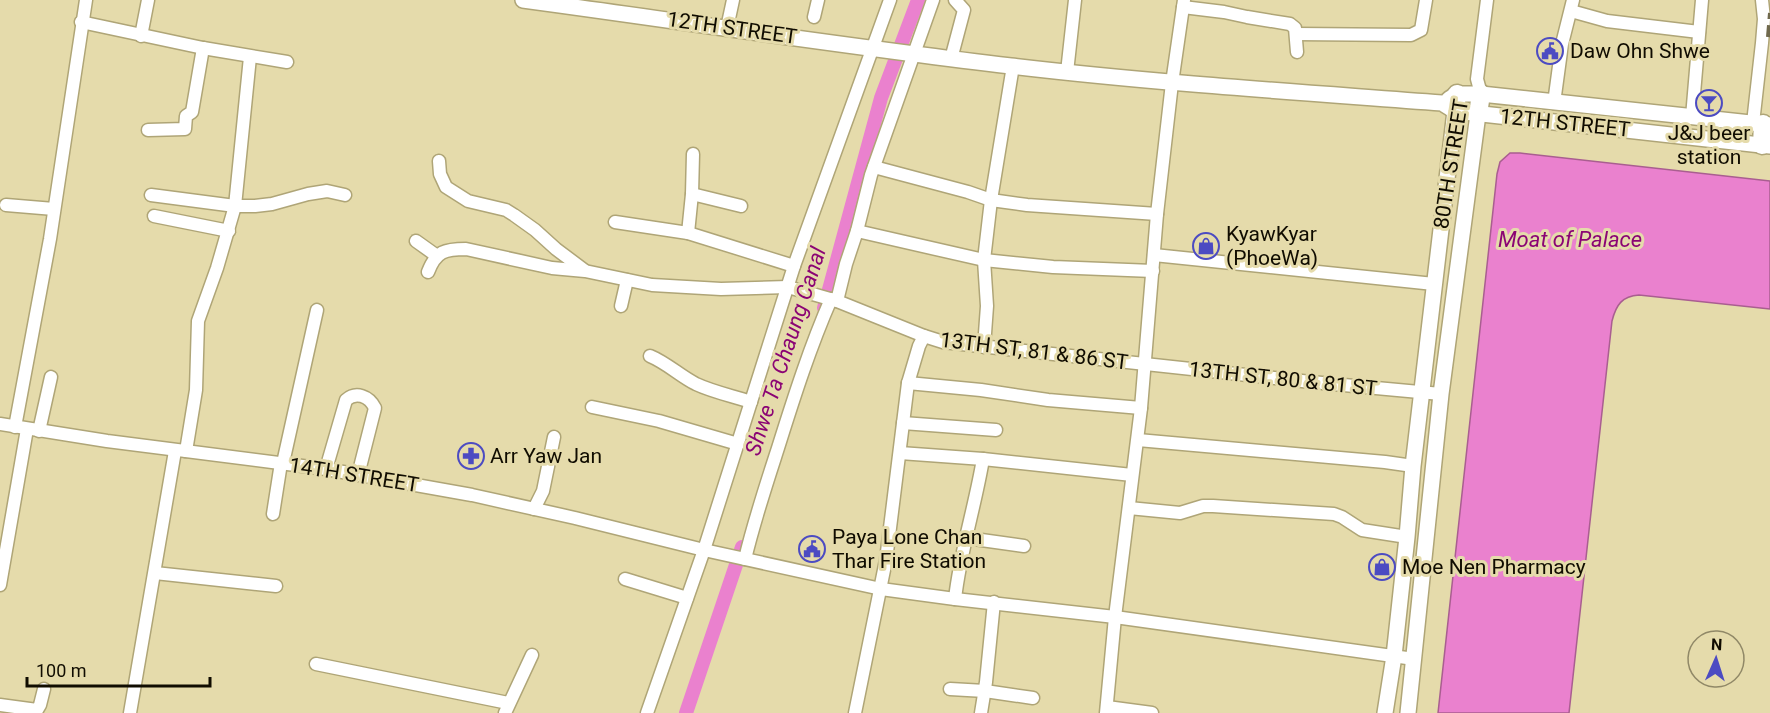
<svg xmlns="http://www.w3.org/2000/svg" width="1770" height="713" font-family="Roboto,sans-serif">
<rect width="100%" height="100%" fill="#e5dbab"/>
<!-- water -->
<path fill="#ea81ce" stroke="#a95e90" stroke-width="1.5" d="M 1510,153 L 1520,153 L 1770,181 L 1770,309 L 1639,295 C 1622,296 1616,305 1612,321 L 1569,713 L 1438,713 L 1497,174 L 1500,162 Z"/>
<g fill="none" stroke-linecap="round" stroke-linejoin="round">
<!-- canal -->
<g stroke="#ea81ce" stroke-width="14">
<path d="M 824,308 L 881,98 L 918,0"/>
<path d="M 686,713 L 742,547"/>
</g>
<defs>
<g id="minor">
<path d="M 1183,7 L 1224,12 L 1247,17 L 1290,24 L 1295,28 L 1297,52"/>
<path d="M 1571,11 L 1607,21 L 1699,32"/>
<path d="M 814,17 L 818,0"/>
<path d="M 81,22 L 203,48 L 287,62"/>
<path d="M 727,28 L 733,0"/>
<path d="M 1296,34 L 1411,35 L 1421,30 L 1426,0"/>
<path d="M 141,36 L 148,0"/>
<path d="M 951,59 L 964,10 L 955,0"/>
<path d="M 1067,72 L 1075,0"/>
<path d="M 1481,94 L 1477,79 L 1487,0"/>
<path d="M 1554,103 L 1562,44 L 1573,0"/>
<path d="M 1692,117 L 1702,0"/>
<path d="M 1753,123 L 1762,43 L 1764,19 L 1762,0"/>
<path d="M 148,130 L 185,129 L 186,116 L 192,112 L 203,48"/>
<path d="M 439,161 L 440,174 L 446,187 L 468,201 L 506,210 L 514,215 L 535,230 L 556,249 L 584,270"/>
<path d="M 874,167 L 968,192 L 991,200 L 1027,205 L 1157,214"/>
<path d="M 692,194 L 741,206"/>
<path d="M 151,195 L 235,206 L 255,206 L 272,204 L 308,194 L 327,191 L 345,195"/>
<path d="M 6,205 L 54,209"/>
<path d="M 154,216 L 229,231"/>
<path d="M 615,222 L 688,233 L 794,266"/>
<path d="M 857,231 L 984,260 L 1053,267 L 1153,271"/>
<path d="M 688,233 L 692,194 L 693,154"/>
<path d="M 416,241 L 437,256"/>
<path d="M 1154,255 L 1434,284"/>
<path d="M 428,272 C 436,251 445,249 466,249 L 552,268 L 585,271 L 652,285 L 721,289 L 788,287 L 837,301 L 924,336 L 943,342 L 1311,382 L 1441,394"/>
<path d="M 837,301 L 846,264 L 857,231 L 871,175 L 933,0"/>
<path d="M 621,306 L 627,280"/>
<path d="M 984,347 L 987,306 L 984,260 L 991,200 L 1013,66"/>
<path d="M 650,356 C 667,363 680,376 696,384 C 713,392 733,396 751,402"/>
<path d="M 908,383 L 981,390 L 1048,400 L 1141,408"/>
<path d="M 592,407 L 659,421 L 738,444"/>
<path d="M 903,423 L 996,430"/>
<path d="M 0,424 L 107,441 L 326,469 L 472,495 L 575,518 L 704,550 L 881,589 L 955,599 L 1115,617 L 1414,659"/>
<path d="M 15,427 L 50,239 L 86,0"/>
<path d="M 39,431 L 51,377"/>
<path d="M 1138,440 L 1385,462 L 1413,466"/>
<path d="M 186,451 L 196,390 L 198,321 L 217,268 L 235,206 L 250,57"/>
<path d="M 900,453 L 983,459 L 1132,475"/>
<path d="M 283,463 L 317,310"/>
<path d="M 326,469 L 346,400 C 356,391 369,396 375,408 L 358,475"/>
<path d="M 1129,508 L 1180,513 L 1203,506 L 1213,506 L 1334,514 L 1342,517 L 1362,530 L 1407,537"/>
<path d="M 534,509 L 543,491 L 554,437"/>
<path d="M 273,514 L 281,463"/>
<path d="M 967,538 L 1024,546"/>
<path d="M 745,559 C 754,521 766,485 778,448 C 794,397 810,347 831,299"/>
<path d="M 155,573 L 276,586"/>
<path d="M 625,579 L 687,598"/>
<path d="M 0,585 L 27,429"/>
<path d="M 955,599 C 960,552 975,507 983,459"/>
<path d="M 316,664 L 508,703"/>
<path d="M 950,689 L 985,691 L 1033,698"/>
<path d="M 0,705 L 37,710 L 40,705 L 44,689"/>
<path d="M 1107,707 L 1152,713"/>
<path d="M 130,713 L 175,451"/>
<path d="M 505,713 L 532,655"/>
<path d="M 647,713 L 704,550 L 794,266 L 890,0"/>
<path d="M 855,713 L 886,560 L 908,383 L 919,346 L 924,336"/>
<path d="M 981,713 L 986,682 L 994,602"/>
<path d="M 1106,713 L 1115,617 L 1141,408 L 1157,214 L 1172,83 L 1184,0"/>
</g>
<g id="major">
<path d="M 523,0 C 686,22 849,47 1011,66 C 1155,83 1298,92 1442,103 L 1455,111 L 1770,146"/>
<path d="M 1449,99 L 1457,94 L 1481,94 L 1770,125"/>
<path d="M 1385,713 L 1394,656 L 1407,537 L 1413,466 L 1455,111"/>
<path d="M 1408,713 L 1441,394 L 1478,114"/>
</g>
<g id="highway">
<path d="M 1455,111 L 1457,94"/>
<path d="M 1478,114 L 1481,94"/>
<path d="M 1762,145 L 1763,124"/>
</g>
</defs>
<!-- minor casing -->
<use href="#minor" stroke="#afa577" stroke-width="15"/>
<!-- major casing -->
<use href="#major" stroke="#afa577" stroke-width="18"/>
<!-- highway casing -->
<use href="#highway" stroke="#afa577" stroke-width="21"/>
<!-- minor -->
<use href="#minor" stroke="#fff" stroke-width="12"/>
<!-- major -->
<use href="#major" stroke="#fff" stroke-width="15"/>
<!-- highway -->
<use href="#highway" stroke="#fff" stroke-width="18"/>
<!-- rail -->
<path stroke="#70694d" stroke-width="4" stroke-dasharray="12 6" stroke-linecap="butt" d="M 1768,37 L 1770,13"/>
</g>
<!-- icons -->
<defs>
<symbol id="civic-ring" viewBox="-11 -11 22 22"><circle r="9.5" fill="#e5dbab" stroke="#4c4bc2" stroke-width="1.5"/><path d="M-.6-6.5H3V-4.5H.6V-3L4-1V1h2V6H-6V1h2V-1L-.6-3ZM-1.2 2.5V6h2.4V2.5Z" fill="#4c4bc2"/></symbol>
<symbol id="bar-ring" viewBox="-11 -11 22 22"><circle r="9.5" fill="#e5dbab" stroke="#4c4bc2" stroke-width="1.5"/><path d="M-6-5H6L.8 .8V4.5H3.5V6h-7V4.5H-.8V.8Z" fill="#4c4bc2"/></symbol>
<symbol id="shop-ring" viewBox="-11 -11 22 22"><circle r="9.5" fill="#e5dbab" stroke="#4c4bc2" stroke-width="1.5"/><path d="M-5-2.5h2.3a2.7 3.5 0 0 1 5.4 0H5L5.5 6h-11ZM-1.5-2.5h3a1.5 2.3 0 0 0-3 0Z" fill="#4c4bc2"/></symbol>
<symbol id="pharmacy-ring" viewBox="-11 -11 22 22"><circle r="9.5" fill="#e5dbab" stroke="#4c4bc2" stroke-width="1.5"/><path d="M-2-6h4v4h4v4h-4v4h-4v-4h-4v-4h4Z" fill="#4c4bc2"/></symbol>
</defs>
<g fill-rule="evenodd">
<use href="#civic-ring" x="1535" y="36" width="30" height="30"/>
<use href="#bar-ring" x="1694" y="88" width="30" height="30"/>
<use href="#shop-ring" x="1191" y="231" width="30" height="30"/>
<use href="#pharmacy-ring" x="456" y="441" width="30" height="30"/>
<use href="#civic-ring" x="797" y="534" width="30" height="30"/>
<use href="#shop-ring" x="1367" y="552" width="30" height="30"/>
</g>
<g text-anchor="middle" stroke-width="6" stroke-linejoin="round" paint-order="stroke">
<!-- street labels -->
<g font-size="21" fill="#100c00" stroke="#e5dbab">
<text transform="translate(732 28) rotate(8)" y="7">12TH STREET</text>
<text transform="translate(1565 123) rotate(6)" y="7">12TH STREET</text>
<text transform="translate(1451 164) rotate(-81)" y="7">80TH STREET</text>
<text transform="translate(1034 351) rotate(7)" y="7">13TH ST, 81 &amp; 86 ST</text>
<text transform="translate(1283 379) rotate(6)" y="7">13TH ST, 80 &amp; 81 ST</text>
<text transform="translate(354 475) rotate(9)" y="7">14TH STREET</text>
</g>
<!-- poi labels -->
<g font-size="21" fill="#100c00" stroke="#e5dbab" text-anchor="start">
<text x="1570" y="58">Daw Ohn Shwe</text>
<text x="1709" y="140" text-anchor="middle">J&amp;J beer<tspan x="1709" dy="24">station</tspan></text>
<text x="1226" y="241">KyawKyar<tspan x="1226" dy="24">(PhoeWa)</tspan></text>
<text x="490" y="463">Arr Yaw Jan</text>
<text x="832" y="544">Paya Lone Chan<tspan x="832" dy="24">Thar Fire Station</tspan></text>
<text x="1402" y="574">Moe Nen Pharmacy</text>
</g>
<!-- water labels -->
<g font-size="22" font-style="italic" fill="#8b0474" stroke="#e5dbab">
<text x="1570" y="247">Moat of Palace</text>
<text transform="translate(785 351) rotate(-72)" y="8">Shwe Ta Chaung Canal</text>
</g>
</g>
<!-- north arrow -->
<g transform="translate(1716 659) rotate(3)"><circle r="28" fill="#e5dbab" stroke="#908867" stroke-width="1.5"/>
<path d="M0-4.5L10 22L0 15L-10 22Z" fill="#4c4bc2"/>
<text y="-9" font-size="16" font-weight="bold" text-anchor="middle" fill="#100c00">N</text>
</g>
<!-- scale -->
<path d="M27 677v9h183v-9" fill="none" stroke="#100c00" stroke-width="3"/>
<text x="36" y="677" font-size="18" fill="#100c00" stroke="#e5dbab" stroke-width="4.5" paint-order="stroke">100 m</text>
</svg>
